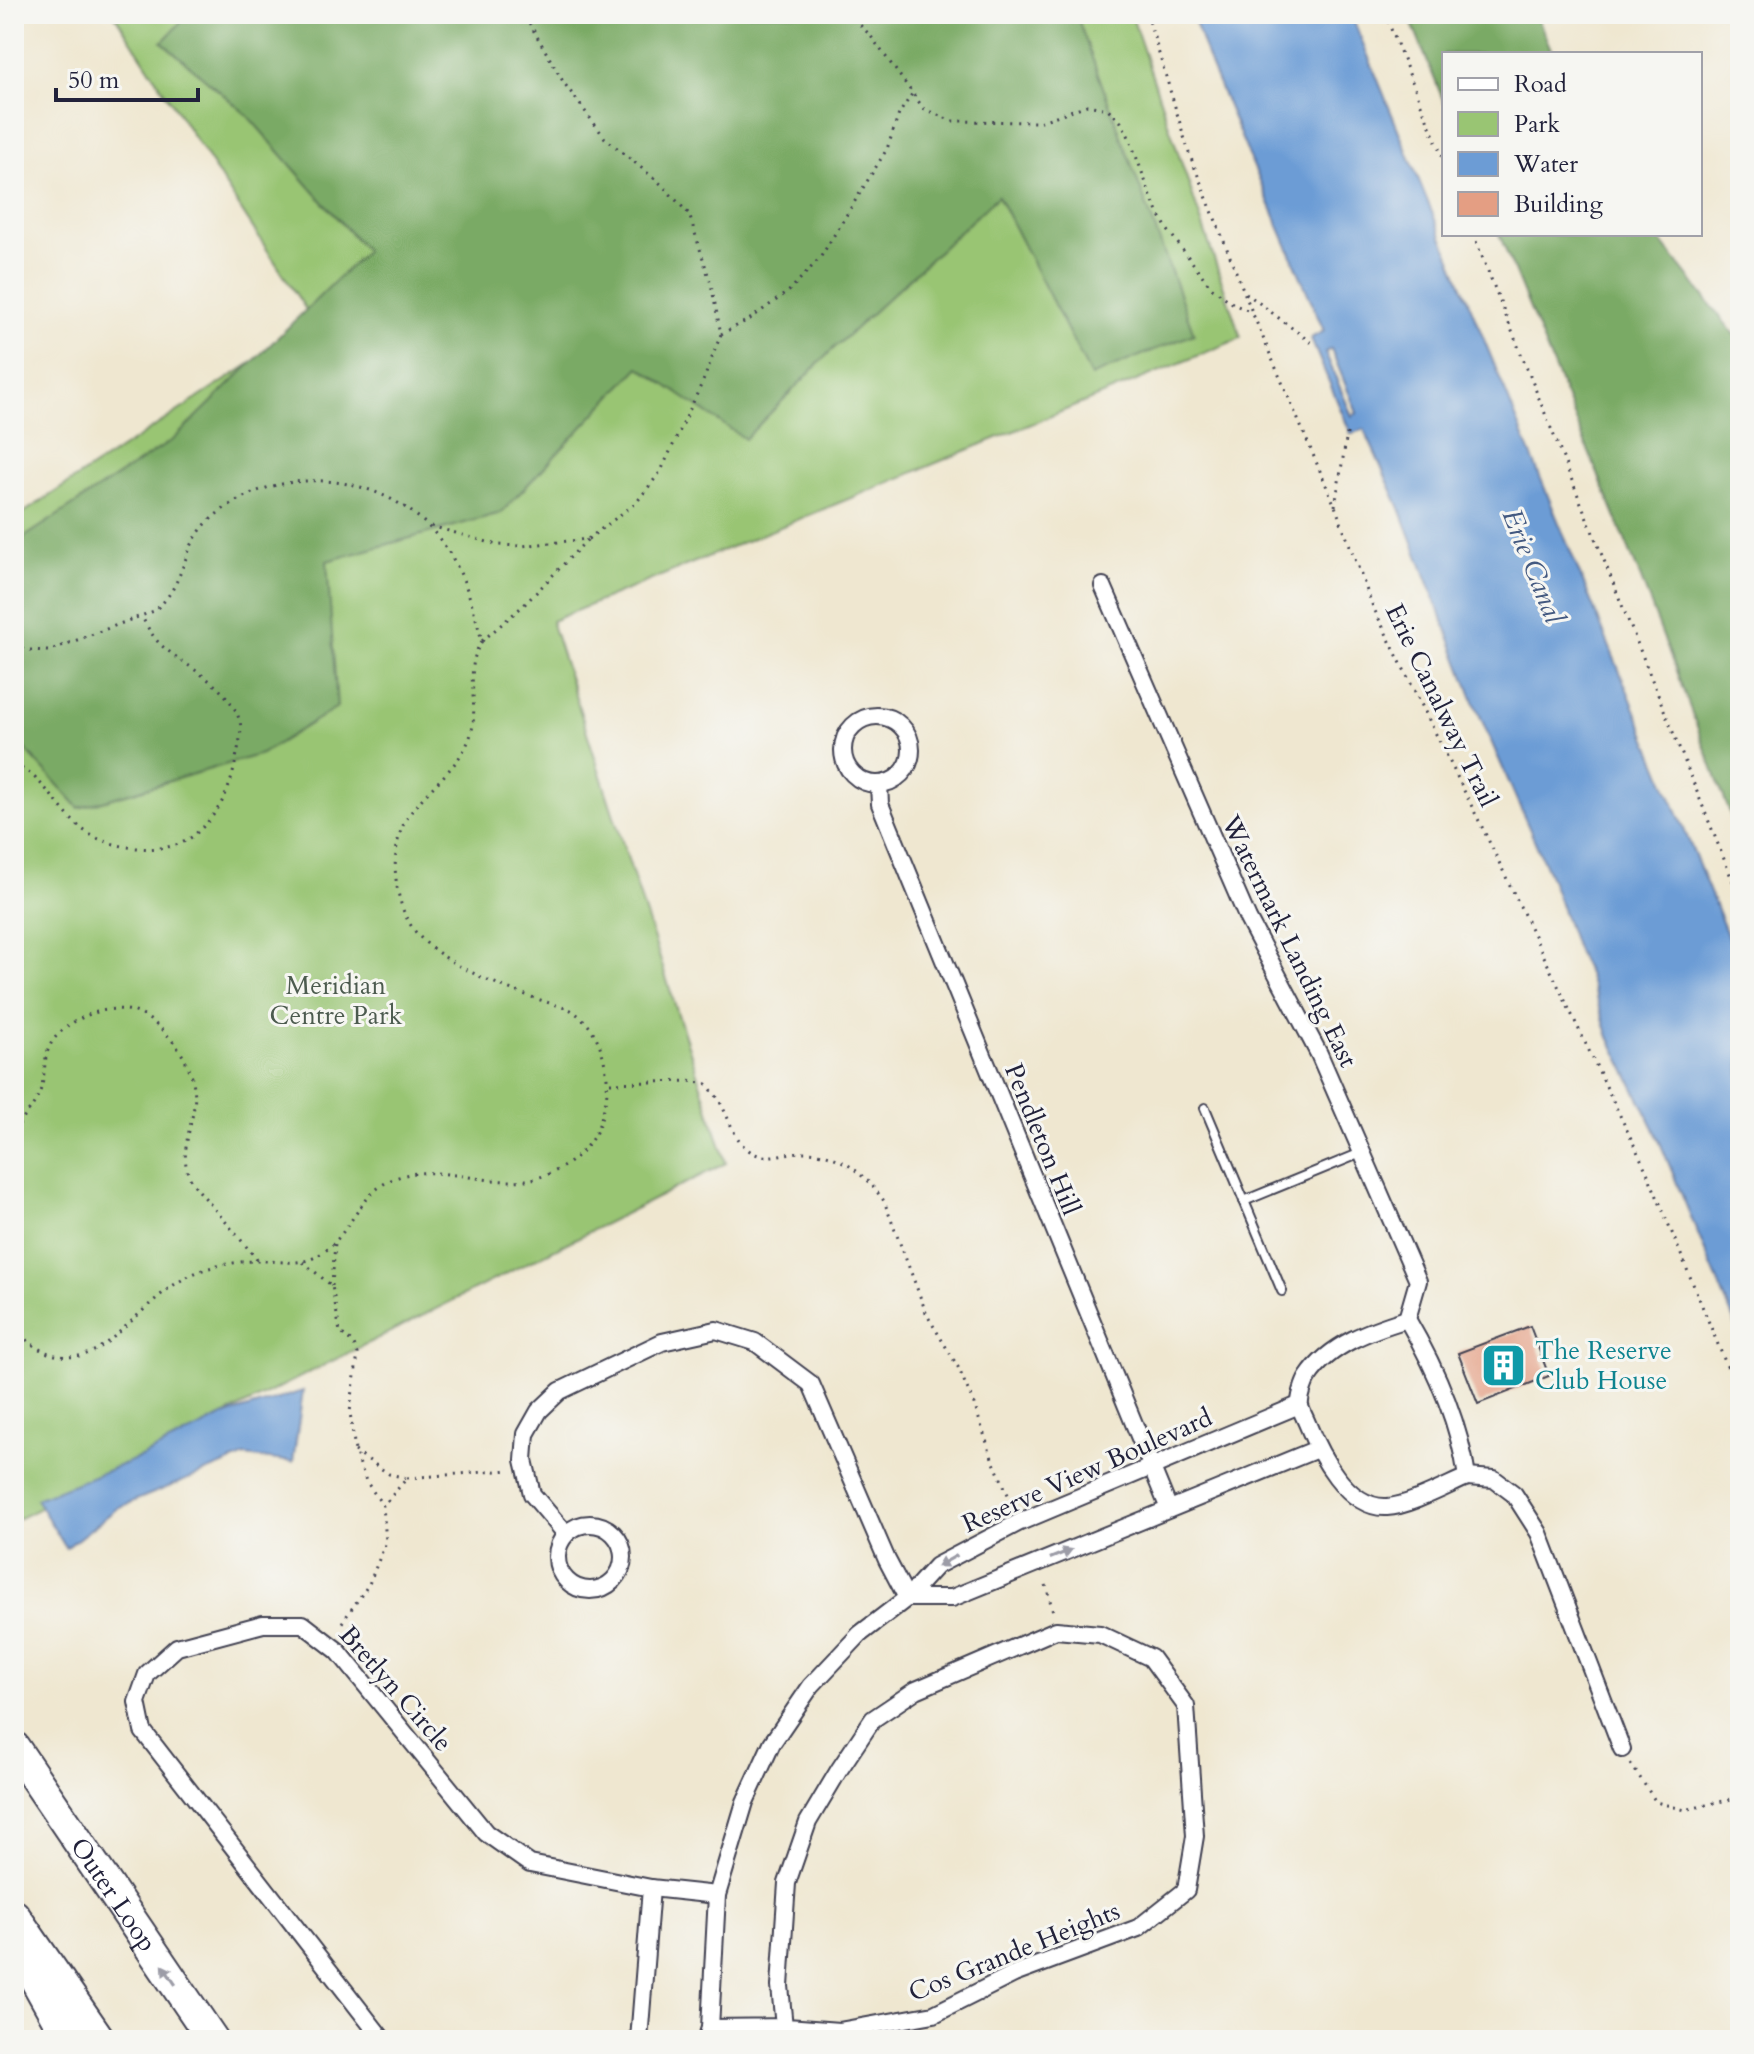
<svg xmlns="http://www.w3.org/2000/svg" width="1754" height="2054" font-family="Cardo,serif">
<rect width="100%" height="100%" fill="#f6f6f2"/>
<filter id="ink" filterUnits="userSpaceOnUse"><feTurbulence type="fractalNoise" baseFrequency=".0125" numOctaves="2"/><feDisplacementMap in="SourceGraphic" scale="16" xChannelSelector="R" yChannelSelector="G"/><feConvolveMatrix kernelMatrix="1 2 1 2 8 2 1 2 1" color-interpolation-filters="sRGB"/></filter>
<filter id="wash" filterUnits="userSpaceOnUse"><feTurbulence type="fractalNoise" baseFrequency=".006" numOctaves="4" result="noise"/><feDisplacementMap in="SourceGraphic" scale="32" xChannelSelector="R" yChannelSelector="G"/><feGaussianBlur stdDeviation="1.8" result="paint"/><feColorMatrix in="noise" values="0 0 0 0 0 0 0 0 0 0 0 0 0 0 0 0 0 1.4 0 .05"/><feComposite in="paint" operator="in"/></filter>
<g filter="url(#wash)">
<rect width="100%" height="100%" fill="#efe7d0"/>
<!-- green -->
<path fill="#99c573" stroke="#5e7457" stroke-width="2" d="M 114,14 L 1131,14 L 1241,338 L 551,621 L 726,1163 L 14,1521 L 14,519 L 314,322 Z"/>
<!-- forest -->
<g fill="#7aaa65" stroke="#4e6650" stroke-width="2">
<path d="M 189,14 L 1076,14 L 1194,334 L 1091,376 L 998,196 L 831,351 L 745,439 L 639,367 L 501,513 L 327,561 L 337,707 L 261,754 L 79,808 L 14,737 L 14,544 L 174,439 L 366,251 L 247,115 L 162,42 Z"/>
<path d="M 1408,14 L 1536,14 L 1553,54 L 1444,54 L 1444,102 Z"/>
<path d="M 1499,234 L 1655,234 L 1740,342 L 1740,840 L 1640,576 Z"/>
</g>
<!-- water -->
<g fill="#6c9cd5" stroke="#475f88" stroke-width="2" fill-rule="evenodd">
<path d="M 1192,14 L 1351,14 L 1740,966 L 1740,1335 L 1654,1128 L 1609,1037 L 1588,974 L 1578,954 L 1550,876 L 1477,709 L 1399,506 L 1364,429 L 1351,434 L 1313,344 L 1311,338 L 1324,331 L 1211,67 ZM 1331,349 L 1357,413 L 1352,416 L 1325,352 Z"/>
<path d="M 303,1391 L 293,1462 L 245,1456 L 119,1507 L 66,1548 L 36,1499 L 141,1457 L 223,1416 Z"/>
</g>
<g id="blocks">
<!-- building -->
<path fill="#e49e83" d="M 1530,1326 L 1549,1376 L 1478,1404 L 1458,1353 Z"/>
</g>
</g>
<g filter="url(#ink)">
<use href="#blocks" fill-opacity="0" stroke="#414051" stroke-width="2"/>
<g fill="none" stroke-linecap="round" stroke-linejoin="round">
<defs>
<g id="service">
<path d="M 1205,1108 L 1282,1291"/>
<path d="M 1244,1201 L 1361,1153"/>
</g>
<g id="minor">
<path d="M 1103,586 L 1248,919 L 1319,1054 L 1418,1281 L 1407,1319"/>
<circle cx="877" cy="750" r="34"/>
<path d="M 879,785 L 880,804 L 1169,1509"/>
<path d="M 1407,1319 C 1435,1367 1459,1421 1467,1477 C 1446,1486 1409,1506 1387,1507 C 1347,1509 1319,1453 1307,1423 C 1305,1418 1301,1411 1300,1406 C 1299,1399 1304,1383 1308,1377 C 1330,1344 1371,1330 1407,1319 Z"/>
<path d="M 1467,1477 L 1494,1479 L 1514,1494 L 1539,1533 L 1622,1749"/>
<circle cx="590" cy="1557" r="33"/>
<path d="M 566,1534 L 532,1494 L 524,1460 L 526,1434 L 539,1411 L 560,1391 L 662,1342 L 716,1330 L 755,1342 L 811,1384 L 887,1560 L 907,1598"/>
<path d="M 907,1598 L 952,1598 L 1317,1449"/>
<path d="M 710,2028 L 784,2027 L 787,2027 L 839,2031 L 934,2014 L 1014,1974 L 1138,1928 L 1186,1890 L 1195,1836 L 1186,1706 L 1151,1658 L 1100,1634 L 1056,1630 L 916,1690 L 873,1719 L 839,1770 L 808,1822 L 787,1883 L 780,1986 L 784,2027"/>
<path d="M 383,2040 L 143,1731 L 137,1702 L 147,1674 L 177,1647 L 263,1624 L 303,1624 L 338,1651 L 486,1833 L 530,1864 L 651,1888 L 717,1895"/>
<path d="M 639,2040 L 651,1888"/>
<path d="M 706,2040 L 710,2028 L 717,1895 L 745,1802 L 772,1743 L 811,1686 L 860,1634 L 907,1598 L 936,1566 L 1020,1522 L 1299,1405"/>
</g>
<g id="motorway">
<path id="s1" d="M 14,1747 L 213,2040"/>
<path d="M 14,1915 L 100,2040"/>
<path d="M 30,1970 L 69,2040"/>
</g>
</defs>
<!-- service casing -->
<use href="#service" stroke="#414051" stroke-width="12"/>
<!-- minor casing -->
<use href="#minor" stroke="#414051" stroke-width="20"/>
<!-- motorway casing -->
<use href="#motorway" stroke="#414051" stroke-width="34"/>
<!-- path -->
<g stroke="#414051" stroke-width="3" stroke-dasharray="2 6" stroke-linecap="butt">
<path d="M 849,14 L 870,35 L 924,109 L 952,121 L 1039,122 L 1087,105 L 1108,109 L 1121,122 L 1129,137 L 1153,202 L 1167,229 L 1211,287 L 1235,305 L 1252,312"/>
<path d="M 1147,14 L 1189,153 L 1252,312 L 1335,506 L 1373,607 L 1485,833 L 1647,1172 L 1740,1398"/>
<path d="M 1385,14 L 1444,161"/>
<path d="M 1473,234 L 1740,899"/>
<path d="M 1246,293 L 1313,344"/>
<path d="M 721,334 L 750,319 L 789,291 L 820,258 L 887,149 L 899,114 L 912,94"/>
<path d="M 1335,506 L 1348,428"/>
<path d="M 431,526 L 498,545 L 521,546 L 588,539 L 636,503 L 661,471 L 704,379 L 721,334 L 711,284 L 689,214 L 661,184 L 605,138 L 564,83 L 524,14"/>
<path d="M 482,641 L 524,605 L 588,539"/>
<path d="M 14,649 L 48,651 L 154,611 C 188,583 179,548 211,519 C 278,459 392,471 444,545 C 465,574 473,607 482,641 C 461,672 483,710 468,742 C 453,776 415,796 401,830 C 396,845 394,863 396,879 C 398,897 403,915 414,930 C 445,970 524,995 571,1010 C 594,1025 602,1045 606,1071 C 610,1091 604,1111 597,1130 C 591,1143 581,1153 570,1162 C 508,1208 442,1152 387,1182 C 358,1198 349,1235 322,1253 C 301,1268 281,1260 258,1261 C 243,1261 224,1264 209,1268 C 164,1281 138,1320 102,1346 C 72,1368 31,1354 14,1324"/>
<path d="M 14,765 C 49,778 62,822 95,837 C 121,850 170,855 193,836 C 217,816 229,794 235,764 C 237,752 243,733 240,722 C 231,688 192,670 167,650 C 155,641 149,630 142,617"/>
<path d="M 610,1083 L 689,1081 L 707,1084 C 712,1091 718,1097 721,1104 C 730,1120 734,1140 750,1151 C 763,1160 777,1155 792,1153 C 832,1147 861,1169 884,1201 L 927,1315 L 958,1367 L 974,1404 L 992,1458 L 1013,1506"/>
<path d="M 14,1131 C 24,1117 38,1102 42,1085 C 46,1068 43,1054 54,1039 C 72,1016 115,1000 142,1015 C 167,1029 190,1058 194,1087 C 199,1116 177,1147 189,1176 C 194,1187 204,1196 211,1205 C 227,1223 243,1242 258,1261"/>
<path d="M 303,1262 L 332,1286 L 340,1332 L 353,1343 L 358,1354 L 350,1412 L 355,1451 L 366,1481 L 383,1506 L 386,1542 L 369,1584 L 341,1624"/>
<path d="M 332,1286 L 335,1242"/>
<path d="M 355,1451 L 389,1474 L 407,1478 L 383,1506"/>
<path d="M 407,1478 L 510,1470"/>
<path d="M 1046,1585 L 1053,1612"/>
<path d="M 1631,1764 L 1656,1802 L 1685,1810 L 1740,1797"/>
</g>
<!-- service -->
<use href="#service" stroke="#fff" stroke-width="8"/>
<!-- minor -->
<use href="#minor" stroke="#fff" stroke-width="16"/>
<!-- motorway -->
<use href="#motorway" stroke="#fff" stroke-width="30"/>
</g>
<!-- one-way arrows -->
<defs><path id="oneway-solid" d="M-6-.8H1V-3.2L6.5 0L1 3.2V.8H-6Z" transform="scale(2)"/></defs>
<g fill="#9c9ca7">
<use href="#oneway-solid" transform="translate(1061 1554) rotate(-22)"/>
<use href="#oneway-solid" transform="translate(947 1561) rotate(151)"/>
<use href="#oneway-solid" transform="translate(169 1975) rotate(-124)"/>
</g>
</g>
<!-- icons -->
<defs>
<symbol id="building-square" viewBox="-11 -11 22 22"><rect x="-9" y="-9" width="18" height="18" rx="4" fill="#0f9aa8" stroke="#f6f6f2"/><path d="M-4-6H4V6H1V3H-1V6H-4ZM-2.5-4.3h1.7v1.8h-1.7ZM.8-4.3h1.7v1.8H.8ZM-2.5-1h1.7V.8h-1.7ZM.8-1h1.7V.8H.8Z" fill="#fff"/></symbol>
</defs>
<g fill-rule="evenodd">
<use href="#building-square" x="1478" y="1340" width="51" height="51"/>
</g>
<g text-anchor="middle" stroke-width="6" stroke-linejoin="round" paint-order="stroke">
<!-- street labels -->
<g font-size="26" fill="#22223b" stroke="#f6f6f2">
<text transform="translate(1442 705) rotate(64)" y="9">Erie Canalway Trail</text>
<text transform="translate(1290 941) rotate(64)" y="9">Watermark Landing East</text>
<text transform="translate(1043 1139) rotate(68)" y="9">Pendleton Hill</text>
<text transform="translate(1087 1470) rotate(-24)" y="9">Reserve View Boulevard</text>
<text transform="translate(396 1688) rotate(49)" y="9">Bretlyn Circle</text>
<text dy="9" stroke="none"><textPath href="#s1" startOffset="178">Outer Loop</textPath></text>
<text transform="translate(1014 1951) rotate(-22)" y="9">Cos Grande Heights</text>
</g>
<!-- park labels -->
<g font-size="26" fill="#4c5b4f" stroke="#f6f6f2">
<text x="336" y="994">Meridian<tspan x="336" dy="30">Centre Park</tspan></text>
</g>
<!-- culture labels -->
<g font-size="26" fill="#0d838f" stroke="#f6f6f2" text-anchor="start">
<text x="1535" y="1359">The Reserve<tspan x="1535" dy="30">Club House</tspan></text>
</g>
<!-- water labels -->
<g font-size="28" font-style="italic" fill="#435980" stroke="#f6f6f2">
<text transform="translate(1534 566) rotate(68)" y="10">Erie Canal</text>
</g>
</g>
<!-- margin -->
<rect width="1754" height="2054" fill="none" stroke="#f6f6f2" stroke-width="48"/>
<!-- legend -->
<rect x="1442" y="52" width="260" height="184" fill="#f6f6f2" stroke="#a1a1a9" stroke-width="2"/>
<rect x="1458" y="78" width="40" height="12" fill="#ffffff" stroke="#a1a1a9" stroke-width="2"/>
<text x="1514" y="92" font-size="24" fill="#22223b">Road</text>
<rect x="1458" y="112" width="40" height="24" fill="#99c573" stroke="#a1a1a9" stroke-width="2"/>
<text x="1514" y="132" font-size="24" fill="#22223b">Park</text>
<rect x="1458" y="152" width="40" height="24" fill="#6c9cd5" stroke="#a1a1a9" stroke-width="2"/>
<text x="1514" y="172" font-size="24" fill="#22223b">Water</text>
<rect x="1458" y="192" width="40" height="24" fill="#e49e83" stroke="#a1a1a9" stroke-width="2"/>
<text x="1514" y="212" font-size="24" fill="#22223b">Building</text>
<!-- scale -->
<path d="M56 88v12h142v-12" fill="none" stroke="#22223b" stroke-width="4"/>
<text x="68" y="88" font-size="24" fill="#22223b" stroke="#f6f6f2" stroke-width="6" paint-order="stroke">50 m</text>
</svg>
